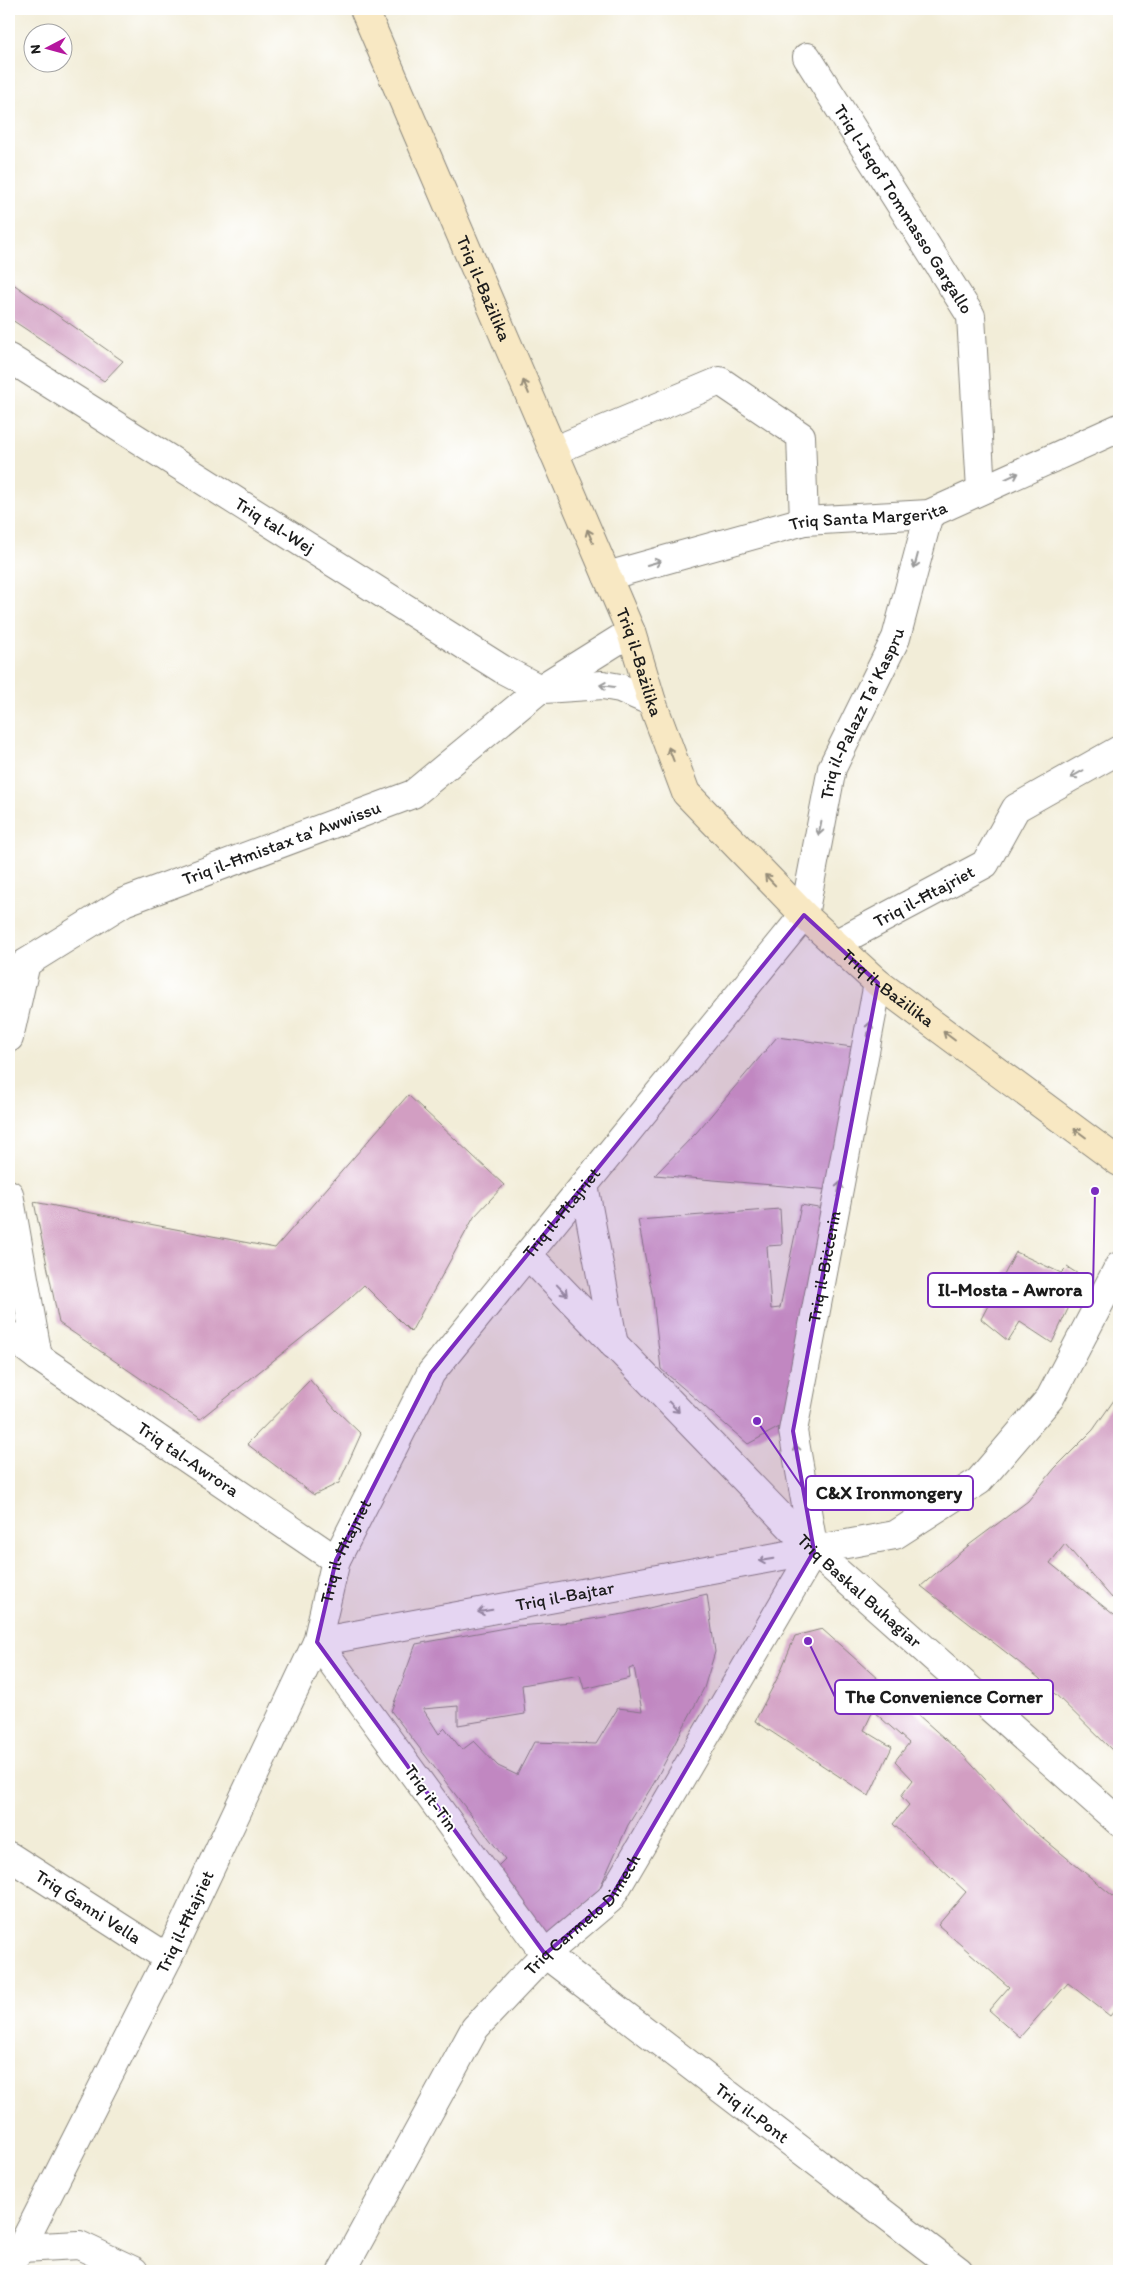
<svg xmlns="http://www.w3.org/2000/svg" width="1128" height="2280" font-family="Itim,sans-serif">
<rect width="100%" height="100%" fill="#fff"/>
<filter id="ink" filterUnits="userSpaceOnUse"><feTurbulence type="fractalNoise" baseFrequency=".02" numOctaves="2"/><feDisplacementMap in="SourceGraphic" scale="10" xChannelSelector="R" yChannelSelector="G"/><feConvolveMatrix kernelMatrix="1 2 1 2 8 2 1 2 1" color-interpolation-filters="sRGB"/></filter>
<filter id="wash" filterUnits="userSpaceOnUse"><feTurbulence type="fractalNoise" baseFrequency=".0096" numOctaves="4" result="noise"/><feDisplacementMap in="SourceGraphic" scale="20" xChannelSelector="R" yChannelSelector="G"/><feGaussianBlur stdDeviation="1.12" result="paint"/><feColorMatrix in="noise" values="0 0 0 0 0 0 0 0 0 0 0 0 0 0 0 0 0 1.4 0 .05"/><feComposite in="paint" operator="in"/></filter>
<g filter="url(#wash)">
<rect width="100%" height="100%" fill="#f2edd8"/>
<g id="blocks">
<!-- building -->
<g fill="#d29ec2" fill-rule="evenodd">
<path d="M 9,281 L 123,361 L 104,381 L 9,318 Z"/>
<path d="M 777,1037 L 860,1048 L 831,1190 L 655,1175 L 696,1133 Z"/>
<path d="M 408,1095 L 504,1185 L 474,1217 L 411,1332 L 364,1285 L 338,1309 L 200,1419 L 59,1323 L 34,1202 L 275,1248 Z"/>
<path d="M 801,1205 L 835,1211 L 785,1424 L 748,1444 L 661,1369 L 653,1298 L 638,1220 L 780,1209 L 782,1245 L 767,1246 L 771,1309 L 780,1308 Z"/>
<path d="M 1016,1252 L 1061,1273 L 1067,1267 L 1083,1277 L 1052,1343 L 1020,1322 L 1008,1341 L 981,1319 Z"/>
<path d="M 310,1380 L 336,1410 L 361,1434 L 339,1483 L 314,1495 L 247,1444 Z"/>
<path d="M 1119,1393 L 1119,1587 L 1112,1598 L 1065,1544 L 1050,1563 L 1119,1619 L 1119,1757 L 1039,1678 L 921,1586 L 969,1545 L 1028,1501 L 1055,1468 L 1093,1430 Z"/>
<path d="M 707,1594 L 715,1652 L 704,1688 L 654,1783 L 628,1825 L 597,1894 L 545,1940 L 495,1869 L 505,1859 L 391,1711 L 416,1644 L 516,1626 L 573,1622 L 624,1614 ZM 634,1667 L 642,1711 L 618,1708 L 596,1744 L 534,1742 L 517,1775 L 498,1766 L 474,1741 L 462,1750 L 445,1728 L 439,1734 L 423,1709 L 458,1706 L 458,1725 L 525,1714 L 522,1685 L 580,1675 L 584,1689 L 630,1678 L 629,1669 Z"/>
<path d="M 822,1629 L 963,1755 L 1026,1824 L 1119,1901 L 1119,2005 L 1110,2016 L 1068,1983 L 1020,2037 L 989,2010 L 1009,1987 L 938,1925 L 966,1892 L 893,1824 L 909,1805 L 901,1796 L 913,1780 L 895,1761 L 909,1743 L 873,1711 L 864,1730 L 892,1747 L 869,1796 L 755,1721 L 779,1675 L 795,1636 Z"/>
</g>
</g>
</g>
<g filter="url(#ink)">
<use href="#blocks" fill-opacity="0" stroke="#87847a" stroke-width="1"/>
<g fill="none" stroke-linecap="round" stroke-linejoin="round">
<defs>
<g id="street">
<path id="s1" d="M 807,57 L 971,316 L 981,490"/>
<path id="s2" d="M 9,358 L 502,669 L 540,689"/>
<path d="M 553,451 L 720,381 L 801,436 L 804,521"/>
<path id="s3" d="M 607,576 L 804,521 L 929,514 L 1119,428"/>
<path d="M 544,689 L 603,685 L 620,688 L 652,702"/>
<path id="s4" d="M 835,944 L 985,864 L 1016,808 L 1119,750"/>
<path id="s5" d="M 9,976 L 26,963 L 124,902 L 413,794 L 540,689 L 631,632"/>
<path d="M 9,1038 L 26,963"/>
<path d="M 584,1185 L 614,1345"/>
<path d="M 9,1194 L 38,1357"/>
<path id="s6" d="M 528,1255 L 814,1551 L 1119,1822"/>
<path id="s7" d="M 9,1335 L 38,1357 L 336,1560"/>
<path id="s8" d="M 814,1551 L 793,1431 L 878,983"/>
<path id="s9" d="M 9,1856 L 168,1958"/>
<path d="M 9,2251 L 21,2248 L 79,2245 L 134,2271"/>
<path id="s10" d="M 9,2264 L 21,2248 L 168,1958 L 317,1642 L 336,1560 L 431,1373 L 804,915 L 832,768 L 896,638 L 929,514"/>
<path id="s11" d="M 342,2271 L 475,2028 L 545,1954 L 610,1899 L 814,1551"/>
<path id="s12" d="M 959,2271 L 545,1954 L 317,1642 L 895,1535 L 979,1481 L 1050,1398 L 1119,1266"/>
</g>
<g id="secondary">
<path id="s13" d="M 364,9 L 631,632 L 652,702 L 686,793 L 804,915 L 878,983 L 1119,1162"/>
</g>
</defs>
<!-- street casing -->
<use href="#street" stroke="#87847a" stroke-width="30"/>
<!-- secondary casing -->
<use href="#secondary" stroke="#87847a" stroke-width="30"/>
<!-- street -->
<use href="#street" stroke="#fff" stroke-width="28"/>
<!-- secondary -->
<use href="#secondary" stroke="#f8e8c3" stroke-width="28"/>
</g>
<!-- one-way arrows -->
<defs><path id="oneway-shaft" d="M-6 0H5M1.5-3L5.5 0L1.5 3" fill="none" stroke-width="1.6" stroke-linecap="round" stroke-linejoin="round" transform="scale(1.25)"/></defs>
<g stroke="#958c78">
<use href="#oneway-shaft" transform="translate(526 387) rotate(-113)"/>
<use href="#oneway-shaft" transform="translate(590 536) rotate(-113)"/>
<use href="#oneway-shaft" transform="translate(671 754) rotate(-111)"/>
<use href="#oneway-shaft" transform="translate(770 880) rotate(-134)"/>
<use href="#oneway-shaft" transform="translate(949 1036) rotate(-143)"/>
<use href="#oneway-shaft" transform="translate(1080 1133) rotate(-143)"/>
</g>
<g stroke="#999">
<use href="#oneway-shaft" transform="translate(1012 476) rotate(-24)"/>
<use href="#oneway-shaft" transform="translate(916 561) rotate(105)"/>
<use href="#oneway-shaft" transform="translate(654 563) rotate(-16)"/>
<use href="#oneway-shaft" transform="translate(607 686) rotate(-172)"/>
<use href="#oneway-shaft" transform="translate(1077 774) rotate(150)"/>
<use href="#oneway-shaft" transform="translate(820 828) rotate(101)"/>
<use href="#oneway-shaft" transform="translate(869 1029) rotate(-79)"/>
<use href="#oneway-shaft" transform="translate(839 1189) rotate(-79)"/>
<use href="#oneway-shaft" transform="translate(562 1290) rotate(46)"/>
<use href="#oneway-shaft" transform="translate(674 1407) rotate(46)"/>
<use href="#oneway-shaft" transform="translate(797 1452) rotate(-100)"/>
<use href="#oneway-shaft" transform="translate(766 1560) rotate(170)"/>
<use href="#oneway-shaft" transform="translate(485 1611) rotate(170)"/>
</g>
</g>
<!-- marked area -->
<path fill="#7b2cbf" fill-opacity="0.2" stroke="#7b2cbf" stroke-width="4" stroke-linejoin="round" d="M 804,915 L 878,983 L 793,1431 L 814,1551 L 610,1899 L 545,1954 L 317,1642 L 336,1560 L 431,1373 Z"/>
<g text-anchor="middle" stroke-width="4" stroke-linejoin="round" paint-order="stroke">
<!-- street labels -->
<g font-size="18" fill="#1c1c1c" stroke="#fff">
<text dy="6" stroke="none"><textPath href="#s1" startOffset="180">Triq l-Isqof Tommasso Gargallo</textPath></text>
<text dy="6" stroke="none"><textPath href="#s13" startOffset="304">Triq il-Bażilika</textPath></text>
<text dy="6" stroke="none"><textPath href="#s3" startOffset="269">Triq Santa Margerita</textPath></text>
<text dy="6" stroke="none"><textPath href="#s2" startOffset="314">Triq tal-Wej</textPath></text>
<text dy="6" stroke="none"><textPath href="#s13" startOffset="709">Triq il-Bażilika</textPath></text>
<text dy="6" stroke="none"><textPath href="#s10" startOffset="1790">Triq il-Palazz Ta' Kaspru</textPath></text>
<text dy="6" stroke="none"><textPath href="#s5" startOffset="305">Triq il-Ħmistax ta' Awwissu</textPath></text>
<text dy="6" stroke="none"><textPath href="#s4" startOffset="101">Triq il-Ħtajriet</textPath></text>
<text dy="6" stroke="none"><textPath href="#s13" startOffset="1129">Triq il-Bażilika</textPath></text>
<text dy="6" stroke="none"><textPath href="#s10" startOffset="1195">Triq il-Ħtajriet</textPath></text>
<text dy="6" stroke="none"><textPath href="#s8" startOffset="289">Triq il-Biċċerin</textPath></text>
<text dy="6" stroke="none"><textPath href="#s7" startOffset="218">Triq tal-Awrora</textPath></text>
<text dy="6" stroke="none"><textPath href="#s10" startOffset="790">Triq il-Ħtajriet</textPath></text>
<text dy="6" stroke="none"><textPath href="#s6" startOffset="472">Triq Baskal Buhagiar</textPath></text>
<text dy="6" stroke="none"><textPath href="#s12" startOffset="1160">Triq il-Bajtar</textPath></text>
<text transform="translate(431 1798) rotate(54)" y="6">Triq it-Tin</text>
<text dy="6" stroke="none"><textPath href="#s9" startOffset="94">Triq Ġanni Vella</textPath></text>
<text dy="6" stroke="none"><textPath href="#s11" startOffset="434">Triq Carmelo Dimech</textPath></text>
<text dy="6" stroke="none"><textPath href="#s10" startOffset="385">Triq il-Ħtajriet</textPath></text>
<text transform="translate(752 2113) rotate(37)" y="6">Triq il-Pont</text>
</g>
</g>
<!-- callouts -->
<path fill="none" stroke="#7b2cbf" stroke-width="2" d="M1095 1191L1093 1290M757 1421L806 1493M808 1641L835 1697"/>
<g fill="#7b2cbf" stroke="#fff" stroke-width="2">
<circle cx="1095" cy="1191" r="5"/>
<circle cx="757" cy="1421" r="5"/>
<circle cx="808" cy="1641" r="5"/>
</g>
<g fill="#fff" stroke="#7b2cbf" stroke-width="2">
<rect x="928" y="1273" width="165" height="34" rx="5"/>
<rect x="806" y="1476" width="167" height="34" rx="5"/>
<rect x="835" y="1680" width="218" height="34" rx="5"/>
</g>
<g font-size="19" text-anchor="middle" font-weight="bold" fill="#1c1c1c">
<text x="1010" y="1296">Il-Mosta - Awrora</text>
<text x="889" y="1499">C&amp;X Ironmongery</text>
<text x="944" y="1703">The Convenience Corner</text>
</g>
<!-- margin -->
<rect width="1128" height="2280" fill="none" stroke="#fff" stroke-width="30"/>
<!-- north arrow -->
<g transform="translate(48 48) rotate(264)"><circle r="24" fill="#ffffff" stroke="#a4a4a4"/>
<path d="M0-4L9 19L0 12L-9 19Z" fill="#b5179e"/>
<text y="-8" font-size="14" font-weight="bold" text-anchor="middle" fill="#1c1c1c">N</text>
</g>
</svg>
